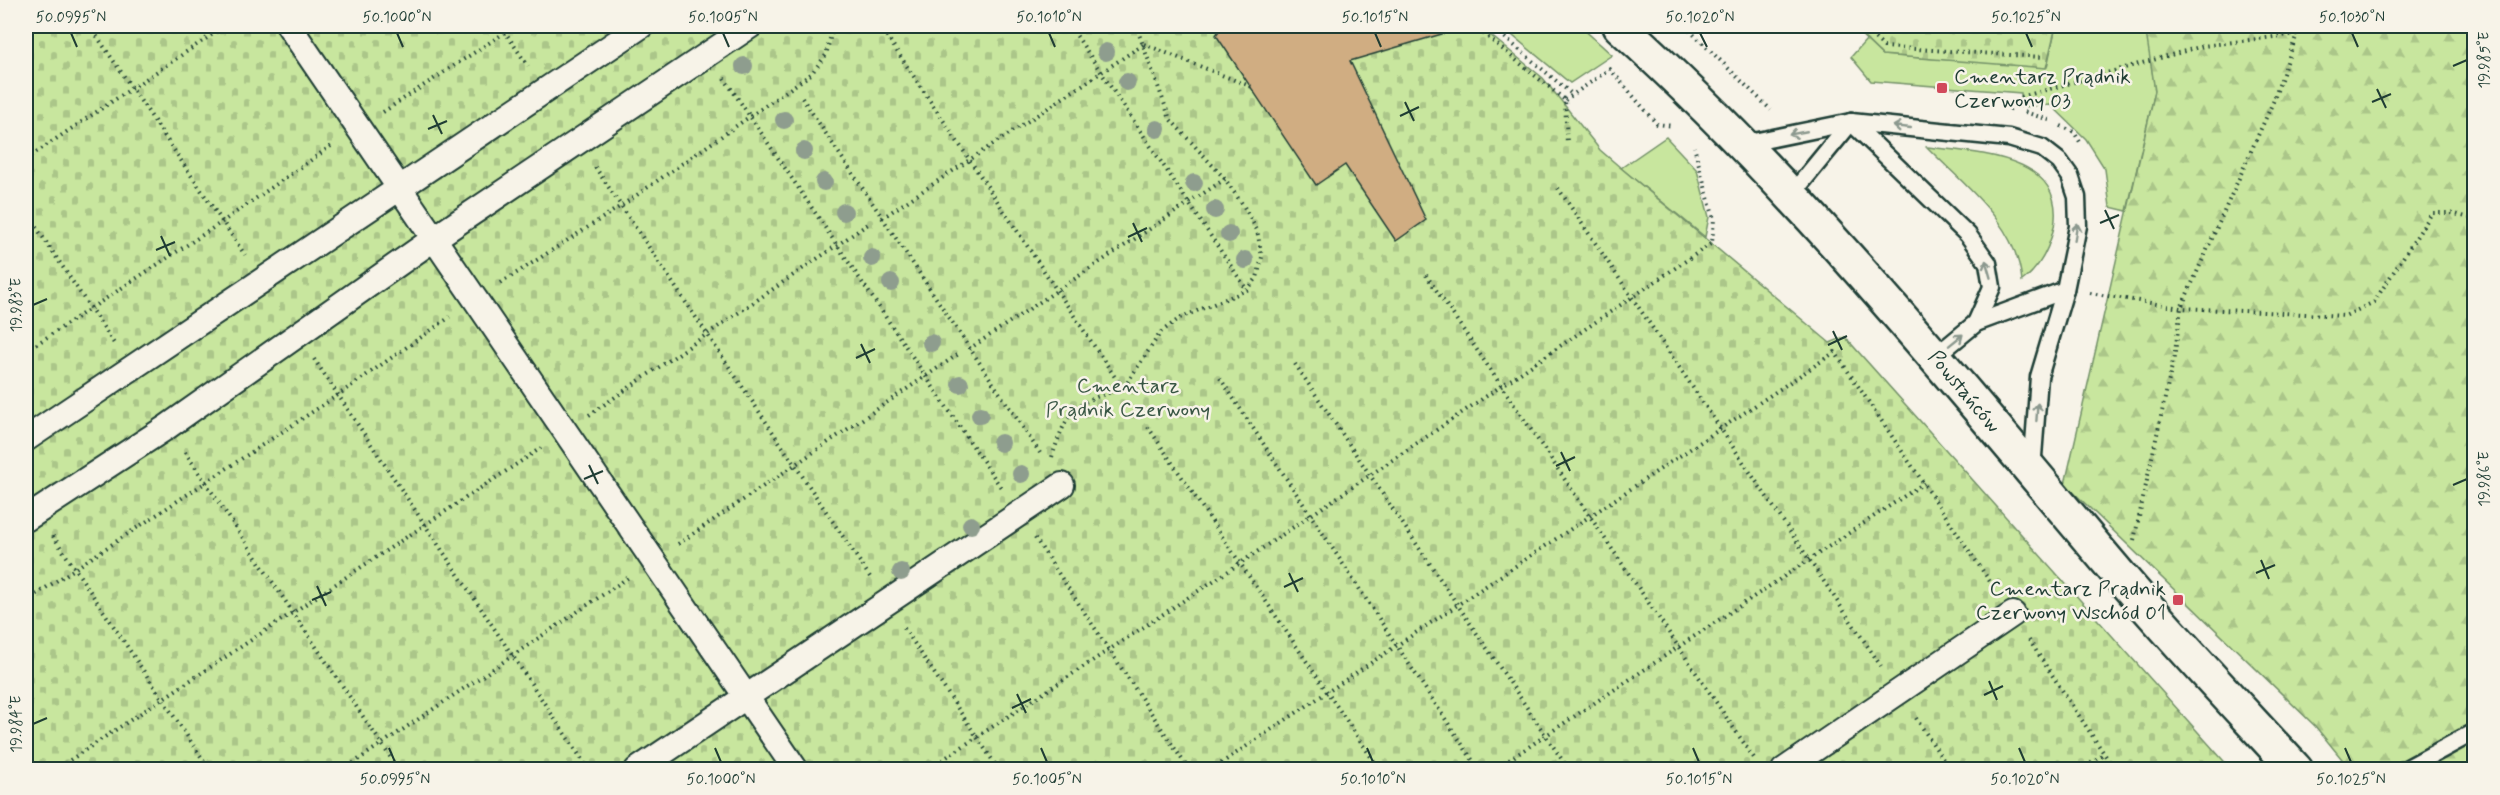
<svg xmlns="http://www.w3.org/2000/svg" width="2500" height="795" font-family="Mynerve,sans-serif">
<defs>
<pattern id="forest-firs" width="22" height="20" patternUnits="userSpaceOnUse" patternTransform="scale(1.5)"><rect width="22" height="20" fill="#c8e69e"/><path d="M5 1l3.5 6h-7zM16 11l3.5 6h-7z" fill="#abc689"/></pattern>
<pattern id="cemetery-stones" width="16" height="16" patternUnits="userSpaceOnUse" patternTransform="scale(1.5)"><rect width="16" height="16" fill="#c8e69e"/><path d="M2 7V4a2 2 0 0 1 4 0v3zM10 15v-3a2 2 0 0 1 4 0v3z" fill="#abc689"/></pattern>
</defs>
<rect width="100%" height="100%" fill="#f7f3e8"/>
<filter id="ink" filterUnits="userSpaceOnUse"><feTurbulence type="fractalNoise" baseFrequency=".0167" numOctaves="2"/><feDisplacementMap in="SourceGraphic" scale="12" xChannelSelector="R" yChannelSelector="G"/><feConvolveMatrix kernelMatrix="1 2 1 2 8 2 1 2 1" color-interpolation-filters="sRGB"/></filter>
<g filter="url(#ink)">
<!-- grass -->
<g fill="#c8e69e" stroke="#749269" stroke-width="1.5">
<path d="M 1501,26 L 1580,26 L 1612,55 L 1570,83 Z"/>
<path d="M 2056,26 L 2146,26 L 2155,91 L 2127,211 L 2110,207 L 2105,169 L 2086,139 L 2051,105 L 2021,107 L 2021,93 L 1871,81 L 1851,57 L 1866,40 L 1882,55 L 2047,67 Z"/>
<path d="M 1666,137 L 1697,170 L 1709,217 L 1705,237 L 1621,168 Z"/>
<path d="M 1927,147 C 1975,153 2067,154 2054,227 C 2049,249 2040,268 2022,281 C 2017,224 1965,186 1927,147 Z"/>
</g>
<!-- forest -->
<path fill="url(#forest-firs)" stroke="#749269" stroke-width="1.5" d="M 2145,26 L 2474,26 L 2474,769 L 2350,769 L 2315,726 L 2065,484 L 2155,91 Z"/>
<!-- cemetery -->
<g fill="url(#cemetery-stones)" stroke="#749269" stroke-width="1.5">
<path d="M 26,26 L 1479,26 L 1543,78 L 1600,150 L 1621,168 L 1830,343 L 1845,337 L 2231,769 L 26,769 Z"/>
<path d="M 1852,26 L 2056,26 L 2046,68 L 1882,55 Z"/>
</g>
<!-- building -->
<path fill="#d0ad82" stroke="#1f3d34" stroke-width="1.5" d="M 1217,26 L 1469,26 L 1350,61 L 1426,220 L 1396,241 L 1345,165 L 1316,185 L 1216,35 L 1220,29 Z"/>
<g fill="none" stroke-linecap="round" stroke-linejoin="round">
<defs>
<g id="service">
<path d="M 1851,122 L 1968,235 L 1988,263 L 1992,287 L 1976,323"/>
<path d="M 1744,144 L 1851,122 L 2009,138 L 2042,148 L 2060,162 L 2070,176 L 2077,197 L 2078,226 L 2065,290 L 2039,377 L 2032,470"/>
<path d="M 1792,194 L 1851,122"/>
<path d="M 1936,356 L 1976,323 L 2065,290"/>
<path d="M 2404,770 L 2474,732"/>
</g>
<g id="pedestrian">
<path d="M 289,26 L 796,770"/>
<path d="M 26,439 L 641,26"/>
<path d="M 26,519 L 167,427 L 435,238 L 750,26"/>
<path d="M 637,770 L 1062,485"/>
<path d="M 1784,770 L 2013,614"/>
</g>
<path id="tertiary" d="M 1620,26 C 1807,195 1963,391 2126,583 C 2181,647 2239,708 2296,770"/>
</defs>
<!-- service casing -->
<use href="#service" stroke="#1f3d34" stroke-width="21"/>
<!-- pedestrian casing -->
<use href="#pedestrian" stroke="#1f3d34" stroke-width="28"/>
<!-- tertiary casing -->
<use href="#tertiary" stroke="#1f3d34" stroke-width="38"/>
<!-- path -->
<g stroke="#1f3d34" stroke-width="4" stroke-dasharray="1.5 4.5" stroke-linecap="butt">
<path d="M 90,26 L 245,255"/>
<path d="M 501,26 L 528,66"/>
<path d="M 880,26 L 1123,389"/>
<path d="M 1070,26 L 1247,290"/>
<path d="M 1474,26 L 1565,100 L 1567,144"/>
<path d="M 1491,26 L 1573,95"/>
<path d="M 1685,26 L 1771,110"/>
<path d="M 1862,26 L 1884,47 L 2043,57"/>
<path d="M 1872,36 L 1880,26"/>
<path d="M 1144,44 L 1252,87"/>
<path d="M 724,78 L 1002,489"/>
<path d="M 802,98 L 1040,453"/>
<path d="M 1565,100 L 1610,69 L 1657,124 L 1673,126"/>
<path d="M 2009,110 L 2021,97 L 2203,46 L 2297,34"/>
<path d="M 383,112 L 515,26"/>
<path d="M 2025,112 L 2049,120"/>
<path d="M 2061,126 L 2074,132 L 2080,142"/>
<path d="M 26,159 L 225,26"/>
<path d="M 595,167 L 870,577"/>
<path d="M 1558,188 L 1881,666"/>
<path d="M 26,212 L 115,345"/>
<path d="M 882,218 L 1144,44"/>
<path d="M 1426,275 L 1756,761"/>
<path d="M 501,283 L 621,206 L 811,74 L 826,55 L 833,26"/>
<path d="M 2090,293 L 2181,308 L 2345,316 L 2374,302 L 2432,213 L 2451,213 L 2474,219"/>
<path d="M 969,349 L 1225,179"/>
<path d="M 26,351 L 222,222 L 334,144"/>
<path d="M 314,359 L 589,770"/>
<path d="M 1295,364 L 1569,770"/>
<path d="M 1220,378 L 1479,770"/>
<path d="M 589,415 L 871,222"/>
<path d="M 1148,427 L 1380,770"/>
<path d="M 185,452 L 399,770"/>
<path d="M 1052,457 C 1067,410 1075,401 1123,389 L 1161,332 L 1180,318 L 1247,290 L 1257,278 L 1262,257 L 1257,230 L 1243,205 L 1225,179 L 1170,119 L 1136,26"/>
<path d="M 53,536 L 210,770"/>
<path d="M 1035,538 L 1189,770"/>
<path d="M 2134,540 L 2175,352 L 2181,308 L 2273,102 L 2297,34 L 2306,26"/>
<path d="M 678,544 L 960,353"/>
<path d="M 26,601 L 338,395 L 450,317"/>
<path d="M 904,628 L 999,770"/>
<path d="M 2029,640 L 2115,770"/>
<path d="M 1916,718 L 1950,770"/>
<path d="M 55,770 L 541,448"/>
<path d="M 343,770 L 629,577"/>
<path d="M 927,770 L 1239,564 L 1712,243 L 1714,219 L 1694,147"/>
<path d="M 1211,770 L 1835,352 L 1995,589"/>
<path d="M 1494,770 L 1924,483"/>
<path d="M 2081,770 L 2104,754"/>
</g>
<!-- service -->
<use href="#service" stroke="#f7f3e8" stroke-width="16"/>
<!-- pedestrian -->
<use href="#pedestrian" stroke="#f7f3e8" stroke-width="24"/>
<!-- tertiary -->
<use href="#tertiary" stroke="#f7f3e8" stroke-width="33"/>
</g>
<!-- trees -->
<g fill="#8e9d8e">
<circle cx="1106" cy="52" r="9"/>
<circle cx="744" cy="66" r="9"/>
<circle cx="1127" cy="82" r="9"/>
<circle cx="784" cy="120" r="9"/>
<circle cx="1157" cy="129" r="9"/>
<circle cx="804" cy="151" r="9"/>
<circle cx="824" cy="182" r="9"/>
<circle cx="1194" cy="183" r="9"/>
<circle cx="1215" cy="210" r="9"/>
<circle cx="844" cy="212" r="9"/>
<circle cx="1229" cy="234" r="9"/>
<circle cx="872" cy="258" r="9"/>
<circle cx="1245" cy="260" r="9"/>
<circle cx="891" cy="283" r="9"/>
<circle cx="931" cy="343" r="9"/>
<circle cx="960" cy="384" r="9"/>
<circle cx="980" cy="415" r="9"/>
<circle cx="1001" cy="443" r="9"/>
<circle cx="1021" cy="474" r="9"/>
<circle cx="971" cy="525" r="9"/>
<circle cx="901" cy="572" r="9"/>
</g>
<!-- one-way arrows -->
<defs><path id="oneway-shaft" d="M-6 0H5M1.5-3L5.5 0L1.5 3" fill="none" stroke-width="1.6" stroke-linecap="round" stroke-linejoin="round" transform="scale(1.5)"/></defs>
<g stroke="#8b988e">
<use href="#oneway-shaft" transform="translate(1902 127) rotate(-174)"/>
<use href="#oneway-shaft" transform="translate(1798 133) rotate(169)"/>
<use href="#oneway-shaft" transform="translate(2076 232) rotate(-81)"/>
<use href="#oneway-shaft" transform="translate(1988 269) rotate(-106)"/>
<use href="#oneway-shaft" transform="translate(1956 340) rotate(-39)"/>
<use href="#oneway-shaft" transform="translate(2037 412) rotate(-86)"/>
</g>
</g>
<!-- ticks -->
<path fill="none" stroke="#1f3d34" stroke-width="2" d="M 71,33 L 77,47M 397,33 L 403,47M 723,33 L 729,47M 1049,33 L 1055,47M 1375,33 L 1381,47M 1700,33 L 1707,47M 2026,33 L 2032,47M 2352,33 L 2358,47M 2453,66 L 2467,60M 2377,89 L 2386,108M 1405,102 L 1414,121M 2372,102 L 2391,94M 433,115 L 442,134M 1400,116 L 1419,107M 428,129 L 447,121M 2105,210 L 2114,229M 1133,223 L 1142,242M 2100,223 L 2119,215M 161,236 L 170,256M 1128,237 L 1147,228M 156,250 L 175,242M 33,305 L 47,299M 1833,331 L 1842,350M 861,344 L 870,363M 1828,345 L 1847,336M 856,358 L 875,349M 1561,452 L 1570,471M 589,465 L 598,484M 1556,466 L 1575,457M 584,479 L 603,471M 2453,485 L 2467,479M 2261,560 L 2269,579M 1289,573 L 1298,592M 2256,573 L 2275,565M 317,586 L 326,606M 1284,587 L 1303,578M 312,600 L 331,592M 1989,681 L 1997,700M 1017,694 L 1026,713M 1984,695 L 2003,686M 1012,708 L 1031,699M 33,724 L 47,718M 389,748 L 395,762M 715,748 L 721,762M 1041,748 L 1047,762M 1367,748 L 1373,762M 1693,748 L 1699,762M 2019,748 L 2025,762M 2345,748 L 2351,762"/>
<!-- markers -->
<g fill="#d1495b" stroke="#f7f3e8" stroke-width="2">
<rect x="1936" y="82" width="12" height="12" rx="3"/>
<rect x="2172" y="594" width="12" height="12" rx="3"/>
</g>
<g text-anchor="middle" stroke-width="5" stroke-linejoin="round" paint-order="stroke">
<!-- poi labels -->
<g font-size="21" fill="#1f3d34" stroke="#f7f3e8" text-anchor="start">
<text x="1954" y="83">Cmentarz Prądnik<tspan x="1954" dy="24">Czerwony 03</tspan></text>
<text x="2166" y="595" text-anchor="end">Cmentarz Prądnik<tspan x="2166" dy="24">Czerwony Wschód 01</tspan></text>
</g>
<!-- park labels -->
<g font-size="21" fill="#385644" stroke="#f7f3e8">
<text x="1128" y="392">Cmentarz<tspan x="1128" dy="24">Prądnik Czerwony</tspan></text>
</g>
<!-- street labels -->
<g font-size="21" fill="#1f3d34" stroke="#f7f3e8">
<text transform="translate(1965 391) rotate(50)" y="7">Powstańców</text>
</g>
</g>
<!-- margin -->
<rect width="2500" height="795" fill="none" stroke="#f7f3e8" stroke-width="66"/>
<rect x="33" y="33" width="2434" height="729" fill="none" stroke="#1f3d34" stroke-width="2"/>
<g font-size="15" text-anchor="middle" fill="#1f3d34">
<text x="71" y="22">50.0995°N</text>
<text x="397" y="22">50.1000°N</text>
<text x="723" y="22">50.1005°N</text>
<text x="1049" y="22">50.1010°N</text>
<text x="1375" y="22">50.1015°N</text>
<text x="1700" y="22">50.1020°N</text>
<text x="2026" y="22">50.1025°N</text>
<text x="2352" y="22">50.1030°N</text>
<text transform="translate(2484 60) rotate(-90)" y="5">19.985°E</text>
<text transform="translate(16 305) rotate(-90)" y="5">19.983°E</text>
<text transform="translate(2484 479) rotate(-90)" y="5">19.986°E</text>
<text transform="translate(16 724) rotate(-90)" y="5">19.984°E</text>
<text x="395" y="784">50.0995°N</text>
<text x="721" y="784">50.1000°N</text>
<text x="1047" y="784">50.1005°N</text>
<text x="1373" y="784">50.1010°N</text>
<text x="1699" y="784">50.1015°N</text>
<text x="2025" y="784">50.1020°N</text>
<text x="2351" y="784">50.1025°N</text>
</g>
</svg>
